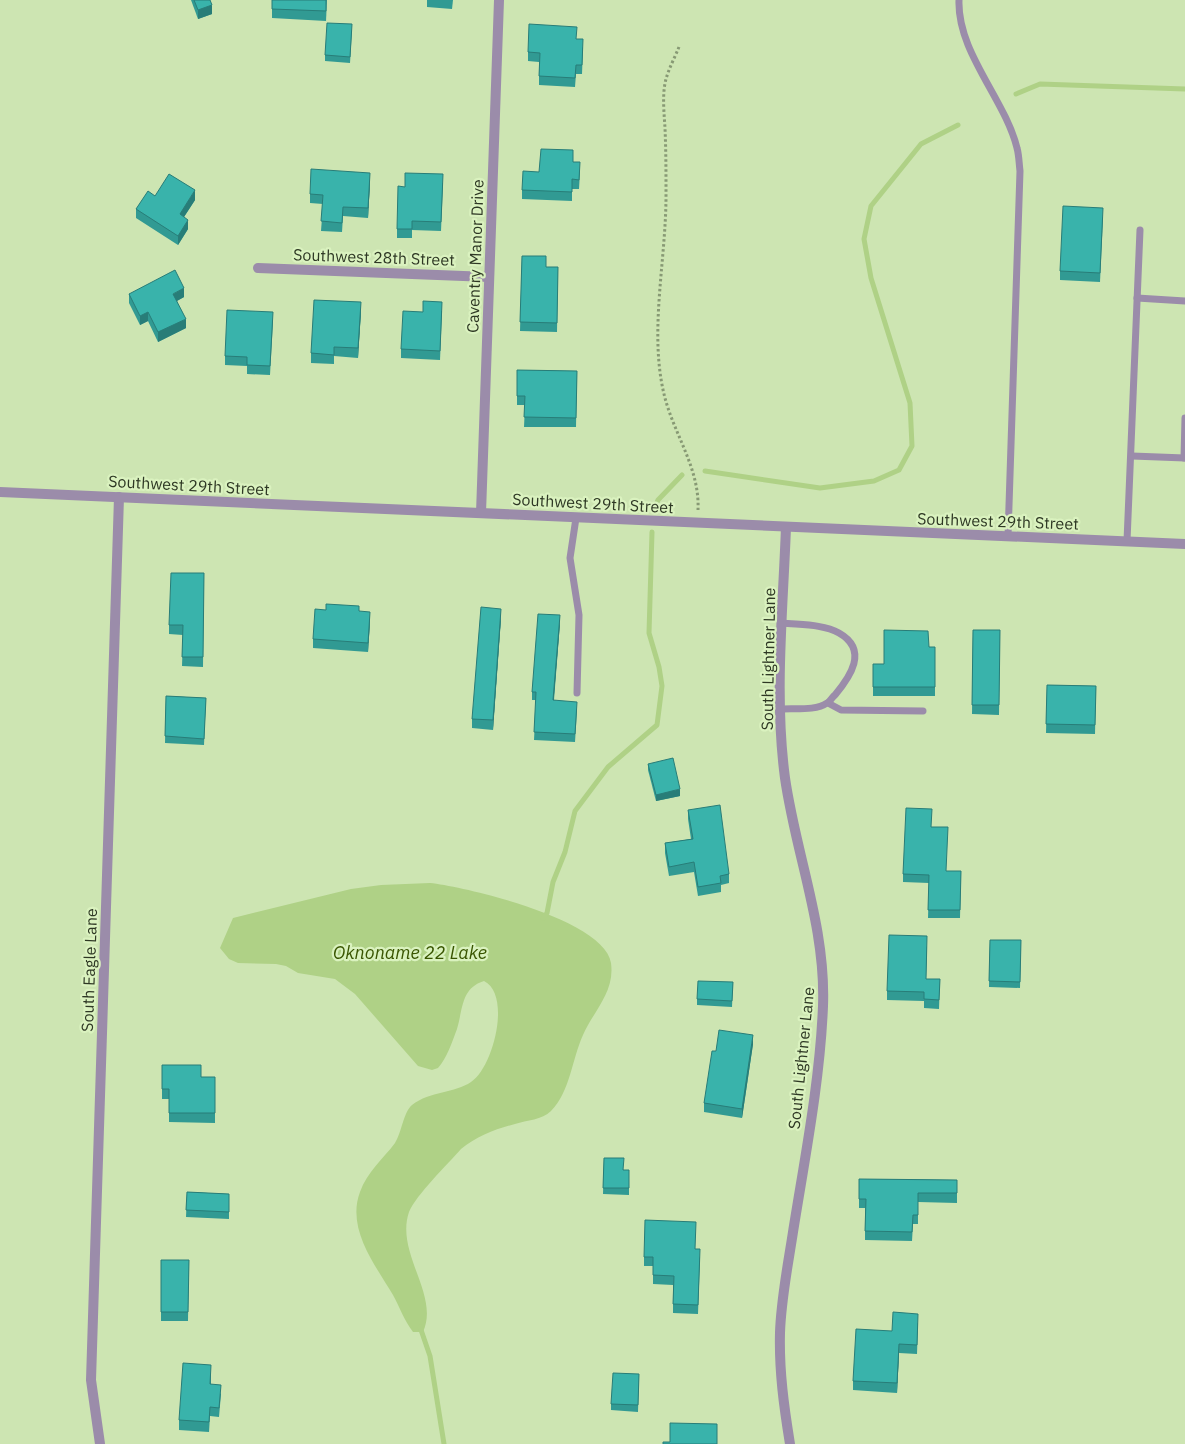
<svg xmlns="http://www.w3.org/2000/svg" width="1185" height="1444" font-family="'IBM Plex Sans',sans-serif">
<rect width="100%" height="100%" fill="#cde5b2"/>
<!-- water -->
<path fill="#afd186" d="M 430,883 C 467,887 605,920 611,963 C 615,992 594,1010 583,1035 C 572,1059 570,1092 551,1111 C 542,1120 527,1120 515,1124 C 496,1129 477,1136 461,1149 C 448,1164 416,1195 409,1212 C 395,1253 440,1295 423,1332 L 413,1332 C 404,1320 400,1308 393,1295 C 376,1266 346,1229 360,1192 C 367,1172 383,1159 395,1143 C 402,1132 403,1113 412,1105 C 430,1091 455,1093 471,1082 C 493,1068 512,995 484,981 C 461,988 463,1009 457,1029 C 452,1042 447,1058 438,1068 L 432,1070 L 418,1066 L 355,994 L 335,979 L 298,973 L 286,966 L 276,964 L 238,963 L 229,959 L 220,948 L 233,918 L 351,889 L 381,885 Z"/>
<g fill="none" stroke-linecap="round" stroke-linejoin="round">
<!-- stream -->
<g stroke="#afd186" stroke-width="5">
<path d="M 1016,94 L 1040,84 L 1185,89"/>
<path d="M 705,471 L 820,488 L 874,481 L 899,470 L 912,446 L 910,403 L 871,278 L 864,239 L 871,206 L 921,144 L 958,125"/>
<path d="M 653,511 L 658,500 L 682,475"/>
<path d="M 543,918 L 547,913 L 553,882 L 565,852 L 575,811 L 608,767 L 657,725 L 662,686 L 659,667 L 649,633 L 652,532"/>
<path d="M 420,1327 L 430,1356 L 444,1444"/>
</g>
<!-- path -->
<path stroke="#879974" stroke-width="3" stroke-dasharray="2.5 2.5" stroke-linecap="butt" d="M 679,47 C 675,57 669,68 666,79 C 662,94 664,112 665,128 C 666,151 666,174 666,196 C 666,260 649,332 664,394 C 673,433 700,468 698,510"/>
<!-- service -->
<g stroke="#9b8caa" stroke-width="7">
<path d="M 959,0 C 957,52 1005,99 1017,148 C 1019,155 1019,163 1020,171 L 1008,536"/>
<path d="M 1137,298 L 1185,301"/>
<path d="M 1132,456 L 1185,458"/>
<path d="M 1184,458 L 1185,418"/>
<path d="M 576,518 L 570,558 L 579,615 L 577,693"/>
<path d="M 1127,541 L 1140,230"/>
<path d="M 828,703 L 841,710 L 923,711"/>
<path d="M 781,709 C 794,708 816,711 827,703 C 830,702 832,697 835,695 C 850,677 869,650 839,633 C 823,624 800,625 782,623"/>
</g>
<!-- minor -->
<g stroke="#9b8caa" stroke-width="10">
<path d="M 258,268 L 489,277"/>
<path d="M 481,513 L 499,0"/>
<path d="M 786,527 C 783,610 774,695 785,778 C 796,855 826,927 823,1006 C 820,1081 805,1157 793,1232 C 788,1265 781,1299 780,1333 C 779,1371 784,1407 790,1444"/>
<path d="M 100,1444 L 91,1380 L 119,497"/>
</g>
<!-- tertiary -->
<path stroke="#9b8caa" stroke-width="10" d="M 0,492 L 1185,544"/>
</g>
<!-- wall -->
<g fill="#319a93">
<path d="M 191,0 L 210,0 L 212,14 L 198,19 Z"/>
<path d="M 272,0 L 327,0 L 326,21 L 272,18 Z"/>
<path d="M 427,0 L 453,0 L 452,9 L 427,7 Z"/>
<path d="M 352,30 L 350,63 L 325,61 L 325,55 Z"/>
<path d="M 576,39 L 583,48 L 582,74 L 576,74 L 575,87 L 539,85 L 539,62 L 528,61 L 528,52 Z"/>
<path d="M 573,162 L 580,172 L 579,189 L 572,189 L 572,201 L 522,199 L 522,190 L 539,172 Z"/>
<path d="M 370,183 L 368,218 L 343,216 L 342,232 L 321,231 L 323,204 L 310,203 L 310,194 Z"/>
<path d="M 443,183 L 441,231 L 412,230 L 412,238 L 397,238 L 397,229 L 405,187 Z"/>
<path d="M 155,196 L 195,200 L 184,217 L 188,229 L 178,245 L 136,218 L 136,209 Z"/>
<path d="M 1103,217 L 1100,282 L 1060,280 L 1060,271 Z"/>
<path d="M 522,256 L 546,267 L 558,267 L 557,332 L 520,331 Z"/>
<path d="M 129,294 L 184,297 L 177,301 L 186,328 L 158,342 L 148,321 L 140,325 L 129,303 Z"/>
<path d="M 361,311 L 358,358 L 334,356 L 334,364 L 311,363 L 311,353 Z"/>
<path d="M 442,311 L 440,360 L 401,358 L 401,349 L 423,312 Z"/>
<path d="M 273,321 L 270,375 L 247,374 L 247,366 L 225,365 L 225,356 Z"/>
<path d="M 517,370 L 577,371 L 576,427 L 524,427 L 525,405 L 517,405 Z"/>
<path d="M 204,573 L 203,667 L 182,666 L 183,635 L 169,634 L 169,625 Z"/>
<path d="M 359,611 L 370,621 L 368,652 L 313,648 L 313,639 Z"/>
<path d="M 501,618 L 493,730 L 472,728 L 472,719 Z"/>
<path d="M 560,623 L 554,700 L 577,710 L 575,742 L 534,740 L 536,700 L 532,700 L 532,692 Z"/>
<path d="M 973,630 L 1000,630 L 999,715 L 972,714 Z"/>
<path d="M 929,647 L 935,647 L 935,696 L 873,696 L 873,664 L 884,664 Z"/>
<path d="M 1047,685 L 1096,686 L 1095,734 L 1046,733 Z"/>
<path d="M 166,696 L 206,698 L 204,745 L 165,743 Z"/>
<path d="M 648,764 L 680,796 L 656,801 L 648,770 Z"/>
<path d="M 688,810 L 729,874 L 729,883 L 721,885 L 721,892 L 698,896 L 694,872 L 669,876 L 665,853 L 665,843 L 691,839 L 688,819 Z"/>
<path d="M 932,827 L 946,871 L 961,871 L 960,918 L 928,918 L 929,883 L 903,882 L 903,874 Z"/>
<path d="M 990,940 L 1021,940 L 1020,988 L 989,987 Z"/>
<path d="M 927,946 L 926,979 L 940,979 L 939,1009 L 924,1008 L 924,1001 L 887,1000 L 887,991 Z"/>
<path d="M 733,982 L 732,1007 L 697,1005 L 697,999 Z"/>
<path d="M 753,1044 L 742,1118 L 704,1112 L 704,1103 L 716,1051 Z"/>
<path d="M 162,1065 L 201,1077 L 215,1077 L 215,1123 L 169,1122 L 169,1099 L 162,1099 Z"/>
<path d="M 604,1158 L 624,1170 L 629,1170 L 629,1195 L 603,1194 Z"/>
<path d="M 859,1179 L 957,1180 L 957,1203 L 918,1202 L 918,1224 L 913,1224 L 912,1241 L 865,1240 L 865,1208 L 859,1208 Z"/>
<path d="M 187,1192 L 229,1194 L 229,1219 L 186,1217 Z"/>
<path d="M 695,1249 L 700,1258 L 698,1314 L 673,1313 L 673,1285 L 653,1284 L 653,1266 L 644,1266 L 644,1257 Z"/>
<path d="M 161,1260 L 189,1260 L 188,1321 L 161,1321 Z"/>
<path d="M 918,1323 L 917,1354 L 899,1353 L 897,1393 L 853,1390 L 853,1381 L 892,1331 Z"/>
<path d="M 211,1374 L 211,1384 L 221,1394 L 219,1417 L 210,1416 L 209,1432 L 179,1430 L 179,1420 Z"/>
<path d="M 639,1374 L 638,1412 L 611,1410 L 611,1404 Z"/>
</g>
<!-- shaded-wall -->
<g fill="#287d78">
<path d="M 212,5 L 212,14 L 198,19 L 198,10 Z"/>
<path d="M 370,173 L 370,183 L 368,218 L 368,208 Z"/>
<path d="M 195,190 L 195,200 L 180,223 L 180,214 Z"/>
<path d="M 188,220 L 188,229 L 178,245 L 178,236 Z"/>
<path d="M 184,288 L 184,297 L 173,303 L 173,294 Z"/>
<path d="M 361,302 L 361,311 L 358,358 L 358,348 Z"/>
<path d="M 148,312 L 148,321 L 140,325 L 140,316 Z"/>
<path d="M 186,319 L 186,328 L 158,342 L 158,332 Z"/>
<path d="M 501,609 L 501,618 L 493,730 L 493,720 Z"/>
<path d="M 370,612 L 370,621 L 368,652 L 368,643 Z"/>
<path d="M 560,615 L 560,623 L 553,708 L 553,700 Z"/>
<path d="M 680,789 L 680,796 L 656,801 L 656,795 Z"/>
<path d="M 753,1035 L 753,1044 L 742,1118 L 742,1109 Z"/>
<path d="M 899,1344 L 899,1353 L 897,1393 L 897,1383 Z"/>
</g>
<!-- building -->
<g fill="#39b3ab" stroke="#287d78">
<path d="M 194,0 L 210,0 L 212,5 L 198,10 Z"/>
<path d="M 272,0 L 326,0 L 326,11 L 272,9 Z"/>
<path d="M 327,23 L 352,24 L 350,57 L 325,55 Z"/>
<path d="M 529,24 L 577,27 L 576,39 L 583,39 L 582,65 L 576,65 L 575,78 L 539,76 L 540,53 L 528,52 Z"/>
<path d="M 541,149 L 573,150 L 573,162 L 580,162 L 579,180 L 572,179 L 572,192 L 522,190 L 523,171 L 539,172 Z"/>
<path d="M 311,169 L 370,173 L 368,208 L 343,207 L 342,223 L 321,221 L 323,195 L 310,194 Z"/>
<path d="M 405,173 L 443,174 L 441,222 L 412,221 L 412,229 L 397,229 L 398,186 L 405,187 Z"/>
<path d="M 169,174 L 195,190 L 180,214 L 188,220 L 178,236 L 136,209 L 148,191 L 155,196 Z"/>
<path d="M 1063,206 L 1103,208 L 1100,273 L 1060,271 Z"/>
<path d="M 522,256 L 546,256 L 546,267 L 558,267 L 557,323 L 520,322 Z"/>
<path d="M 175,270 L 184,288 L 173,294 L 186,319 L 158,332 L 148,312 L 140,316 L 129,294 Z"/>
<path d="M 314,300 L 361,302 L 358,348 L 334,347 L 334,355 L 311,353 Z"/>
<path d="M 423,301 L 442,302 L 440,351 L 401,349 L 403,311 L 423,312 Z"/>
<path d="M 227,310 L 273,312 L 270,366 L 247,365 L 247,357 L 225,356 Z"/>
<path d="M 517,370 L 577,371 L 576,418 L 524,417 L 525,396 L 517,396 Z"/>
<path d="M 171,573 L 204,573 L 203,657 L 182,657 L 183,625 L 169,625 Z"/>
<path d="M 326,604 L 359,606 L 359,611 L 370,612 L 368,643 L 313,639 L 315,609 L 326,610 Z"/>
<path d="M 481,607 L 501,609 L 493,720 L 472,719 Z"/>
<path d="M 538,614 L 560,615 L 553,700 L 577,702 L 575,734 L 534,732 L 536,692 L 532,692 Z"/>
<path d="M 884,630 L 928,631 L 929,647 L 935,647 L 935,687 L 873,687 L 873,664 L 884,664 Z"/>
<path d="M 973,630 L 1000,630 L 999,705 L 972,705 Z"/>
<path d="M 1047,685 L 1096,686 L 1095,725 L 1046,724 Z"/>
<path d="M 166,696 L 206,698 L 204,739 L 165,736 Z"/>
<path d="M 673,758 L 680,789 L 656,795 L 648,764 Z"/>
<path d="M 720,805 L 729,874 L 720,876 L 721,883 L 698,887 L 694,862 L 669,867 L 665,843 L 693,839 L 688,810 Z"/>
<path d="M 906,808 L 932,809 L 931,827 L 948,827 L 946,871 L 961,871 L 960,910 L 928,910 L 929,875 L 903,874 Z"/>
<path d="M 889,935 L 927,936 L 926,979 L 940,979 L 939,1000 L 924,999 L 924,992 L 887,991 Z"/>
<path d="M 990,940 L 1021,940 L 1020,982 L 989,981 Z"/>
<path d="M 698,981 L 733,982 L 732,1001 L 697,999 Z"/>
<path d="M 719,1030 L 753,1035 L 742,1109 L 704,1103 L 712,1051 L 716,1051 Z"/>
<path d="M 162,1065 L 201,1065 L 201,1077 L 215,1077 L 215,1113 L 169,1113 L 169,1089 L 162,1089 Z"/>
<path d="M 604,1158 L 624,1158 L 623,1170 L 629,1170 L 629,1188 L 603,1188 Z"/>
<path d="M 859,1179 L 957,1180 L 957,1193 L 918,1193 L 918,1215 L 913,1215 L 912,1232 L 865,1231 L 866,1199 L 859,1199 Z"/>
<path d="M 187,1192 L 229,1194 L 229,1212 L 186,1210 Z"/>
<path d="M 645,1220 L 696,1222 L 695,1249 L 700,1249 L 698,1305 L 673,1304 L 674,1276 L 653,1275 L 653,1257 L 644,1257 Z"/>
<path d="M 161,1260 L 189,1260 L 188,1312 L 161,1312 Z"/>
<path d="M 893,1312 L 918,1314 L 917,1345 L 899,1344 L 897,1383 L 853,1381 L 856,1329 L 892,1331 Z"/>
<path d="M 183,1363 L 211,1365 L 210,1384 L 221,1385 L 219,1408 L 210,1407 L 209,1422 L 179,1420 Z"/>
<path d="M 613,1373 L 639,1374 L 638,1405 L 611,1404 Z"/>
<path d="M 670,1423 L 717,1424 L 717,1444 L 663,1444 L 663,1442 L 670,1442 Z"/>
</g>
<g text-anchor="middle" stroke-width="4.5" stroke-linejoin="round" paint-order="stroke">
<!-- street labels -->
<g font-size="16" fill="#2e3824" stroke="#daf2bf">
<text transform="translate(475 256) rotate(-88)" y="6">Caventry Manor Drive</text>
<text transform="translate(374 257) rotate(2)" y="6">Southwest 28th Street</text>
<text transform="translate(189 485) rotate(3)" y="6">Southwest 29th Street</text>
<text transform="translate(593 503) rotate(3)" y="6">Southwest 29th Street</text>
<text transform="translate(998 521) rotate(2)" y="6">Southwest 29th Street</text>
<text transform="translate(768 659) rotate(-89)" y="6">South Lightner Lane</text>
<text transform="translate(89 970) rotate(-88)" y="6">South Eagle Lane</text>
<text transform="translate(801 1058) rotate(-84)" y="6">South Lightner Lane</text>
</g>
<!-- water labels -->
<g font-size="18" font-style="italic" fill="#395500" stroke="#daf2bf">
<text x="410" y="959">Oknoname 22 Lake</text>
</g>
</g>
</svg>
